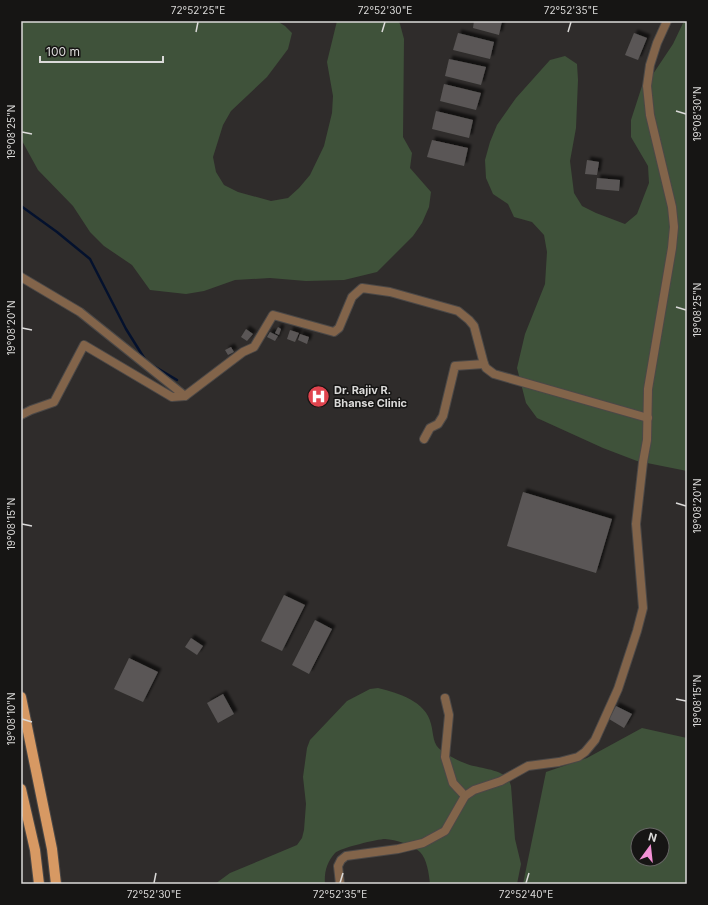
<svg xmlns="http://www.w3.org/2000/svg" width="708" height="905" font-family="Inter,sans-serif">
<defs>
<filter id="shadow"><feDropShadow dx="3.5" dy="-3.5" stdDeviation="1" flood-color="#0009"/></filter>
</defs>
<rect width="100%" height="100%" fill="#2f2c2b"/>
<!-- green -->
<g fill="#3f523a" fill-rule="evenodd">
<path d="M 21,21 L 277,21 L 285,26 L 292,33 L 288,49 L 267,77 L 231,111 L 223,125 L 213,157 L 216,172 L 224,185 L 238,192 L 271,201 L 288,198 L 299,188 L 310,175 L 324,146 L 332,113 L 333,96 L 327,62 L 337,21 L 398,21 L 400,24 L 404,39 L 403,137 L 412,153 L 410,168 L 431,192 L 429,207 L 422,223 L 413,236 L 377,272 L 344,280 L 306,281 L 270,278 L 235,280 L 204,291 L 186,294 L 150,290 L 132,265 L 104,246 L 90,232 L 73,206 L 38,170 L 21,139 Z"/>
<path d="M 684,21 L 687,21 L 687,471 L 637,461 L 603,448 L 537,418 L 526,403 L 517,368 L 525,334 L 545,284 L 547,252 L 544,235 L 532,222 L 514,217 L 508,204 L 493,194 L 486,178 L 485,160 L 490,142 L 497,125 L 516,98 L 550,60 L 565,56 L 577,64 L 578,80 L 576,128 L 570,161 L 574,193 L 582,206 L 596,213 L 625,224 L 637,214 L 649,183 L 648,166 L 631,137 L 631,120 L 642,86 L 653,74 L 673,44 Z"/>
<path d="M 378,688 C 398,693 426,701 431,724 C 434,735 432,744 442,751 C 449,756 459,761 467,764 C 477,768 500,769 507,778 C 509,779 510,783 511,786 L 515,839 L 521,864 L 517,884 L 430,884 C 429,874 427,859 420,852 C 412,844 396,840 385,839 C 378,839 340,848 335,853 C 327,862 324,872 325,884 L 215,884 L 230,873 L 297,845 L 302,838 L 304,830 L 306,804 L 303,777 L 307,748 L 310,740 L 347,701 L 370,689 Z"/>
<path d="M 642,728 L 687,738 L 687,884 L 523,884 L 546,772 L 587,758 ZM 638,835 L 662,835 L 662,859 L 638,859 Z"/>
</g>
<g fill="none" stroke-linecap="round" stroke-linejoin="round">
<!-- stream -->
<g stroke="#04112d" stroke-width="2.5">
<path d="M 21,206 L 57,232 L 90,259 L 126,329 L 146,361"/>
<path d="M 152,365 L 177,380"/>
</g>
</g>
<!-- building -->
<g fill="#5a5756" filter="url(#shadow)">
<path d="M 474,21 L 502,21 L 499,35 L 473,28 Z"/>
<path d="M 458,33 L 494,42 L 490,59 L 453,50 Z"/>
<path d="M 634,33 L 647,38 L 638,60 L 625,55 Z"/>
<path d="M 449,59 L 486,67 L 481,85 L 445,76 Z"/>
<path d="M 444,84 L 481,93 L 476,110 L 440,101 Z"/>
<path d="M 436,111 L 473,120 L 469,138 L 432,129 Z"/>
<path d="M 432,140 L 468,148 L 464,166 L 427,157 Z"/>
<path d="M 587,160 L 599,162 L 597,175 L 585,174 Z"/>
<path d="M 597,178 L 620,180 L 619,191 L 596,189 Z"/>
<path d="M 278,327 L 281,329 L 279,335 L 275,333 Z"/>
<path d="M 246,329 L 253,334 L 247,341 L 241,337 Z"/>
<path d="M 290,330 L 299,333 L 295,342 L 287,339 Z"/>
<path d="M 270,332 L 278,336 L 275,341 L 267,337 Z"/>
<path d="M 300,334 L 309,337 L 307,344 L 298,340 Z"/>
<path d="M 231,347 L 234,352 L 228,355 L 225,350 Z"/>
<path d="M 312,388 L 326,395 L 320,408 L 312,405 L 316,399 L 309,396 Z"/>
<path d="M 523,492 L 612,519 L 596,573 L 507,546 Z"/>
<path d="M 284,595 L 305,605 L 282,651 L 261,641 Z"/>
<path d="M 315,620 L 332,629 L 309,674 L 292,665 Z"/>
<path d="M 191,638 L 203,646 L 197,655 L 185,647 Z"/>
<path d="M 129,658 L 158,672 L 143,702 L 114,689 Z"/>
<path d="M 223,694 L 234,714 L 218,723 L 207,703 Z"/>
<path d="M 616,706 L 632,714 L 624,728 L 609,719 Z"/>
</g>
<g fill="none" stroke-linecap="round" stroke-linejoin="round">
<defs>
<g id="street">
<path d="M 21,277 L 80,312 L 185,396"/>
<path d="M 21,415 L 31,410 L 54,402 L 84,345 L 172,397 L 185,396 L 243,352 L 254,347 L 273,315 L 334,332 L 339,328 L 352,297 L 362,288 L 390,292 L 458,311 L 469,320 L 474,326 L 484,364 L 486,368 L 494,374 L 648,418"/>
<path d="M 424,439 L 430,428 L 438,424 L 443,416 L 455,366 L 484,364"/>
<path d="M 445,698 L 449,715 L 445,757 L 453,783 L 465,796"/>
<path d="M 340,884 L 338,866 L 341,860 L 346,856 L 398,849 L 423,843 L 445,831 L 465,796 L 474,790 L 501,781 L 528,766 L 559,762 L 578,757 L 585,752 L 595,740 L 618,689 L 637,631 L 643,608 L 636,524 L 643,462 L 647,440 L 648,389 L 672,248 L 674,227 L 672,207 L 650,115 L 647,86 L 650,65 L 657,43 L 667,21"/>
</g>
<g id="primary">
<path d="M 21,697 L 52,849 L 56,884"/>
<path d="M 21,789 L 35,850 L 39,884"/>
</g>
</defs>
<!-- street casing -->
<use href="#street" stroke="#4b4847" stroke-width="10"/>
<!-- primary casing -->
<use href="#primary" stroke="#4b4847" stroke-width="12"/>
<!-- street -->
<use href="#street" stroke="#82644a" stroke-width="8"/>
<!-- primary -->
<use href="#primary" stroke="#d79963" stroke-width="10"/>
</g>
<!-- ticks -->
<path fill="none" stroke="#dbdad9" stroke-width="1.5" d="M 196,32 L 198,22M 382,32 L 385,22M 568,32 L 571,22M 676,111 L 686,114M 22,132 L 32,134M 676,307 L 686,310M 22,328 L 32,330M 676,503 L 686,506M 22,524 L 32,526M 676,699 L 686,701M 22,719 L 32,722M 154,883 L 156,873M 340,883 L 343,873M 526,883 L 529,873"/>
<!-- icons -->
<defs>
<symbol id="hospital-disc" viewBox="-11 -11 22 22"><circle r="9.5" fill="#e0444e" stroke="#161514"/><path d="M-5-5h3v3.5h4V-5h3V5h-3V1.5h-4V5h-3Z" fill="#fff"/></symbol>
</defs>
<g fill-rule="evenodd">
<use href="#hospital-disc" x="306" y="384" width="25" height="25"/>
</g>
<g text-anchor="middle" stroke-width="3" stroke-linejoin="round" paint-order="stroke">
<!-- poi labels -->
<g font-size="11" font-weight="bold" fill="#dbdad9" stroke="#161514" text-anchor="start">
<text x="334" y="394">Dr. Rajiv R.<tspan x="334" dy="13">Bhanse Clinic</tspan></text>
</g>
</g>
<!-- border -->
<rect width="708" height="905" fill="none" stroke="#161514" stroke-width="44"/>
<!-- north arrow -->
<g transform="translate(650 847) rotate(15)"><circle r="19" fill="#161514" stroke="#656463"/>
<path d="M0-3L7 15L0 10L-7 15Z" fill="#f391d5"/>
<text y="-6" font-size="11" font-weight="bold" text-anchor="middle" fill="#dbdad9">N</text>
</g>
<!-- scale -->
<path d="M40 56v6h123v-6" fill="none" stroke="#dbdad9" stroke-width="2"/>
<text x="46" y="56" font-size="12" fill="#dbdad9" stroke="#161514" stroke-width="3" paint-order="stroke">100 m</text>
<rect x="22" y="22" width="664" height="861" fill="none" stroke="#dbdad9" stroke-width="1.5"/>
<g font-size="10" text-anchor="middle" fill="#dbdad9">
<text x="198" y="14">72°52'25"E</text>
<text x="385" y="14">72°52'30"E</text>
<text x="571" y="14">72°52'35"E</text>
<text transform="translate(697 114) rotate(-90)" y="4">19°08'30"N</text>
<text transform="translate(11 132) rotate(-90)" y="4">19°08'25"N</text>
<text transform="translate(697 310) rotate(-90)" y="4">19°08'25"N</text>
<text transform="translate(11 328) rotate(-90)" y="4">19°08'20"N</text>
<text transform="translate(697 506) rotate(-90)" y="4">19°08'20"N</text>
<text transform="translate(11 524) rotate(-90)" y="4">19°08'15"N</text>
<text transform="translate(697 701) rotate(-90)" y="4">19°08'15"N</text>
<text transform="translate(11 719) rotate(-90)" y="4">19°08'10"N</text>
<text x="154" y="898">72°52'30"E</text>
<text x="340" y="898">72°52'35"E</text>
<text x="526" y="898">72°52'40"E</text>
</g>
</svg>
